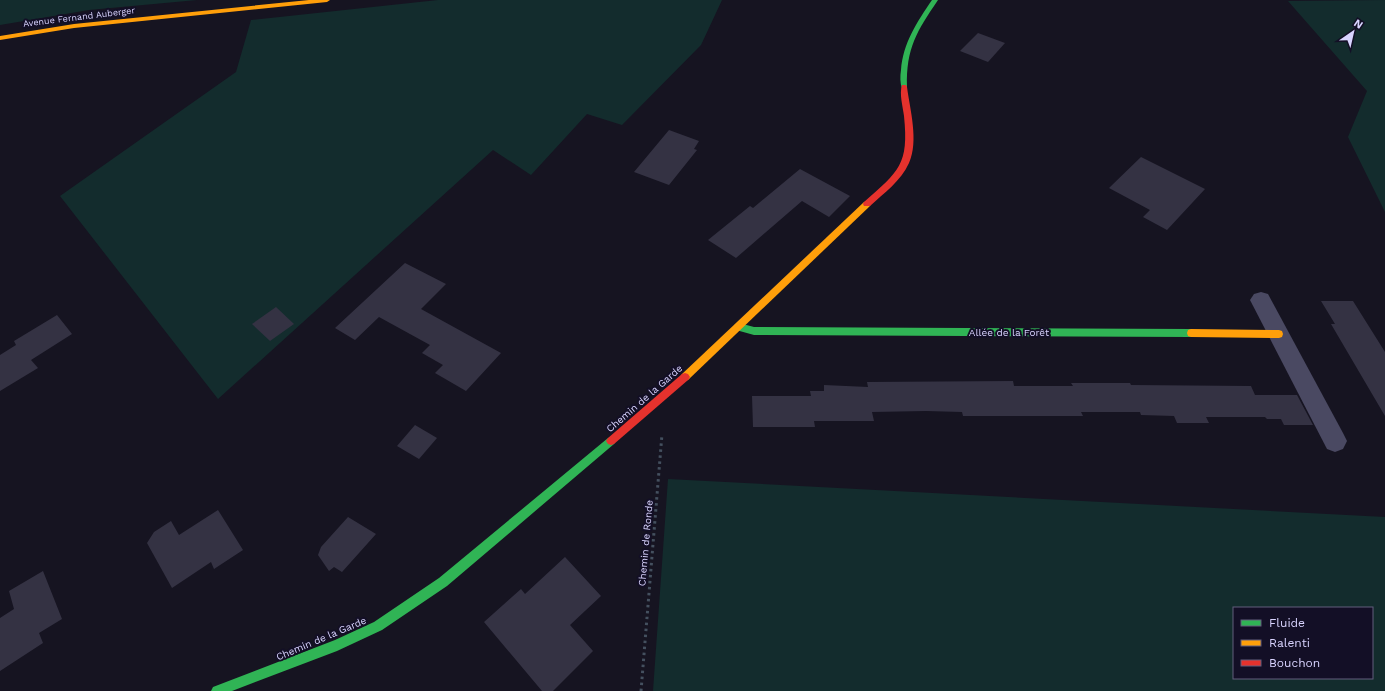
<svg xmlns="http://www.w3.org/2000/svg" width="1385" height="691" font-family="'Work Sans',sans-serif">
<rect width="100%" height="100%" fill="#161421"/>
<!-- green -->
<g fill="#132c2d" fill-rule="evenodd">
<path d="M 0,0 L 197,0 L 89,10 L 0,25 Z"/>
<path d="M 438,0 L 722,0 L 701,45 L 622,125 L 587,114 L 531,175 L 493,150 L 218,399 L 60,196 L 236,72 L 251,20 Z"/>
<path d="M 1385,0 L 1385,212 L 1348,137 L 1367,91 L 1288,1 Z"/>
<path d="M 668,479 L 1385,517 L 1385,691 L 653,691 ZM 1234,608 L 1372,608 L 1372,678 L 1234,678 Z"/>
</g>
<!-- building -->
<g fill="#343243">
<path d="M 978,33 L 1005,43 L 988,62 L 960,51 Z"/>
<path d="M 669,130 L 699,141 L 694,149 L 697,150 L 669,185 L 634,172 Z"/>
<path d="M 1141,157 L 1205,189 L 1167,230 L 1143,217 L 1150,210 L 1109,188 Z"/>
<path d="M 800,169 L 850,196 L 829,217 L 802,201 L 736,258 L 708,240 L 750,206 L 753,208 Z"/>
<path d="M 405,263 L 446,284 L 421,309 L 501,353 L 466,391 L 435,373 L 443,365 L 422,353 L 430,345 L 379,317 L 355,340 L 335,328 Z"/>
<path d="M 1321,301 L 1353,301 L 1385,352 L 1385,416 L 1331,324 L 1335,324 Z"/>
<path d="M 276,307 L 294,324 L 270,341 L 252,324 Z"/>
<path d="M 57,315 L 72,334 L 31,360 L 38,368 L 0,391 L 0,355 L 16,345 L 14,341 Z"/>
<path d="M 1013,381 L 1014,386 L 1073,386 L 1071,383 L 1130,383 L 1131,385 L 1251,386 L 1255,395 L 1297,395 L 1313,425 L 1284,425 L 1281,419 L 1267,419 L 1265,417 L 1206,417 L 1209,423 L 1177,423 L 1174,416 L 1141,415 L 1140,412 L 1081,412 L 1083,416 L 963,416 L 962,412 L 926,411 L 872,412 L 874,421 L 814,421 L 815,427 L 753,427 L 752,396 L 811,396 L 810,391 L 824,391 L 824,385 L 868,387 L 867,382 Z"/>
<path d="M 415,425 L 437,438 L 419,459 L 397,446 Z"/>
<path d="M 218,510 L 243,550 L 214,569 L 211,562 L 172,588 L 147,543 L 154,532 L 171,521 L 179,535 Z"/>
<path d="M 348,517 L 376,534 L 342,572 L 334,567 L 329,571 L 318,555 L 321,547 Z"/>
<path d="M 565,557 L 601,596 L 570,625 L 593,651 L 553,691 L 542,691 L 484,622 L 521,589 L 525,594 Z"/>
<path d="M 43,571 L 62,619 L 39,633 L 43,643 L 0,671 L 0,618 L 14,609 L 9,591 Z"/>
</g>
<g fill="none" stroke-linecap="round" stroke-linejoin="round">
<!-- path -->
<path stroke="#44505f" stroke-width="3" stroke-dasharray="2.5 3.5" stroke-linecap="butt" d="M 641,691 L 662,434"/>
<!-- street -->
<path fill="#4a4962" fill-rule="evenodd" d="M 1261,292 L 1268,294 L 1343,433 L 1347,441 L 1343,449 L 1335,452 L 1327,449 L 1250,300 L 1254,294 Z"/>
<!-- fast -->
<g fill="#30b455" fill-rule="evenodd">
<path d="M 932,0 L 938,0 C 917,31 906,48 907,87 L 906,89 L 902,89 C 900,83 900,76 901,70 C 903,43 917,22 932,0 Z"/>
<path d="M 739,323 L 754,327 L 1191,329 L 1194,330 L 1195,333 L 1194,336 L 1191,337 L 754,335 L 736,330 L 735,327 L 736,324 Z"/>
<path d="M 611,437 L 614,438 L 616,441 L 614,444 L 447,586 L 382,630 L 337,651 L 232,691 L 211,691 L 213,687 L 335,640 L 374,622 L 439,578 L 608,438 Z"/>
</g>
<!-- slow -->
<g fill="#ff9f0a" fill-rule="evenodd">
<path d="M 309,0 L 330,0 L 327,2 L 74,28 L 0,40 L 0,36 L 74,24 Z"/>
<path d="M 867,201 L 870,202 L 871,204 L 870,206 L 688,380 L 685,381 L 682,380 L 680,377 L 682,374 L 864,202 Z"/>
<path d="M 1191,329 L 1279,330 L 1282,331 L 1283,334 L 1282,337 L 1279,338 L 1191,337 L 1188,336 L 1187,333 L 1188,330 Z"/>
</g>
<!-- jam -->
<g fill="#e5322d" fill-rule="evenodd">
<path d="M 902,85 L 906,85 L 907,87 C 910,110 919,141 909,163 C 901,181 884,193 870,206 L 864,206 L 863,204 L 864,202 C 899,171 909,165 904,116 C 903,107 899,94 902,85 Z"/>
<path d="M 685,373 L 688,374 L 690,377 L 688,380 L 614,444 L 611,445 L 608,444 L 606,441 L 608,438 L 682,374 Z"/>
</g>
</g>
<g text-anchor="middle" stroke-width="4" stroke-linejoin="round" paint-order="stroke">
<!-- far-street labels -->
<g font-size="9" fill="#d9d4ff" stroke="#130f26">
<text transform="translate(79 17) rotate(-7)" y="3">Avenue Fernand Auberger</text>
</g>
<!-- street labels -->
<g font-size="10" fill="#d9d4ff" stroke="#130f26">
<text x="1009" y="336">Allée de la Forêt</text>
<text transform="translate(644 398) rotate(-41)" y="4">Chemin de la Garde</text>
<text transform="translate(645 543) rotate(-85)" y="4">Chemin de Ronde</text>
<text transform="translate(321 638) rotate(-23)" y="4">Chemin de la Garde</text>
</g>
</g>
<!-- legend -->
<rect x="1233" y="607" width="140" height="72" fill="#130f26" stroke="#625e7d"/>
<rect x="1241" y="620" width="20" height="6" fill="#30b455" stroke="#625e7d"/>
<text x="1269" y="627" font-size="12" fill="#d9d4ff">Fluide</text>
<rect x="1241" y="640" width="20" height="6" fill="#ff9f0a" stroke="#625e7d"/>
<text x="1269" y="647" font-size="12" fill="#d9d4ff">Ralenti</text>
<rect x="1241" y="660" width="20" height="6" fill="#e5322d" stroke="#625e7d"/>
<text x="1269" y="667" font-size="12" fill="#d9d4ff">Bouchon</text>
<!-- north arrow -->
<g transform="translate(1353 32) rotate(34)" stroke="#130f26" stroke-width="3" paint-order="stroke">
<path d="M0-3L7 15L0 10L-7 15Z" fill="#d9d4ff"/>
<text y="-6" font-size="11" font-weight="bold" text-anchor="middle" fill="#d9d4ff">N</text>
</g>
</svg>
